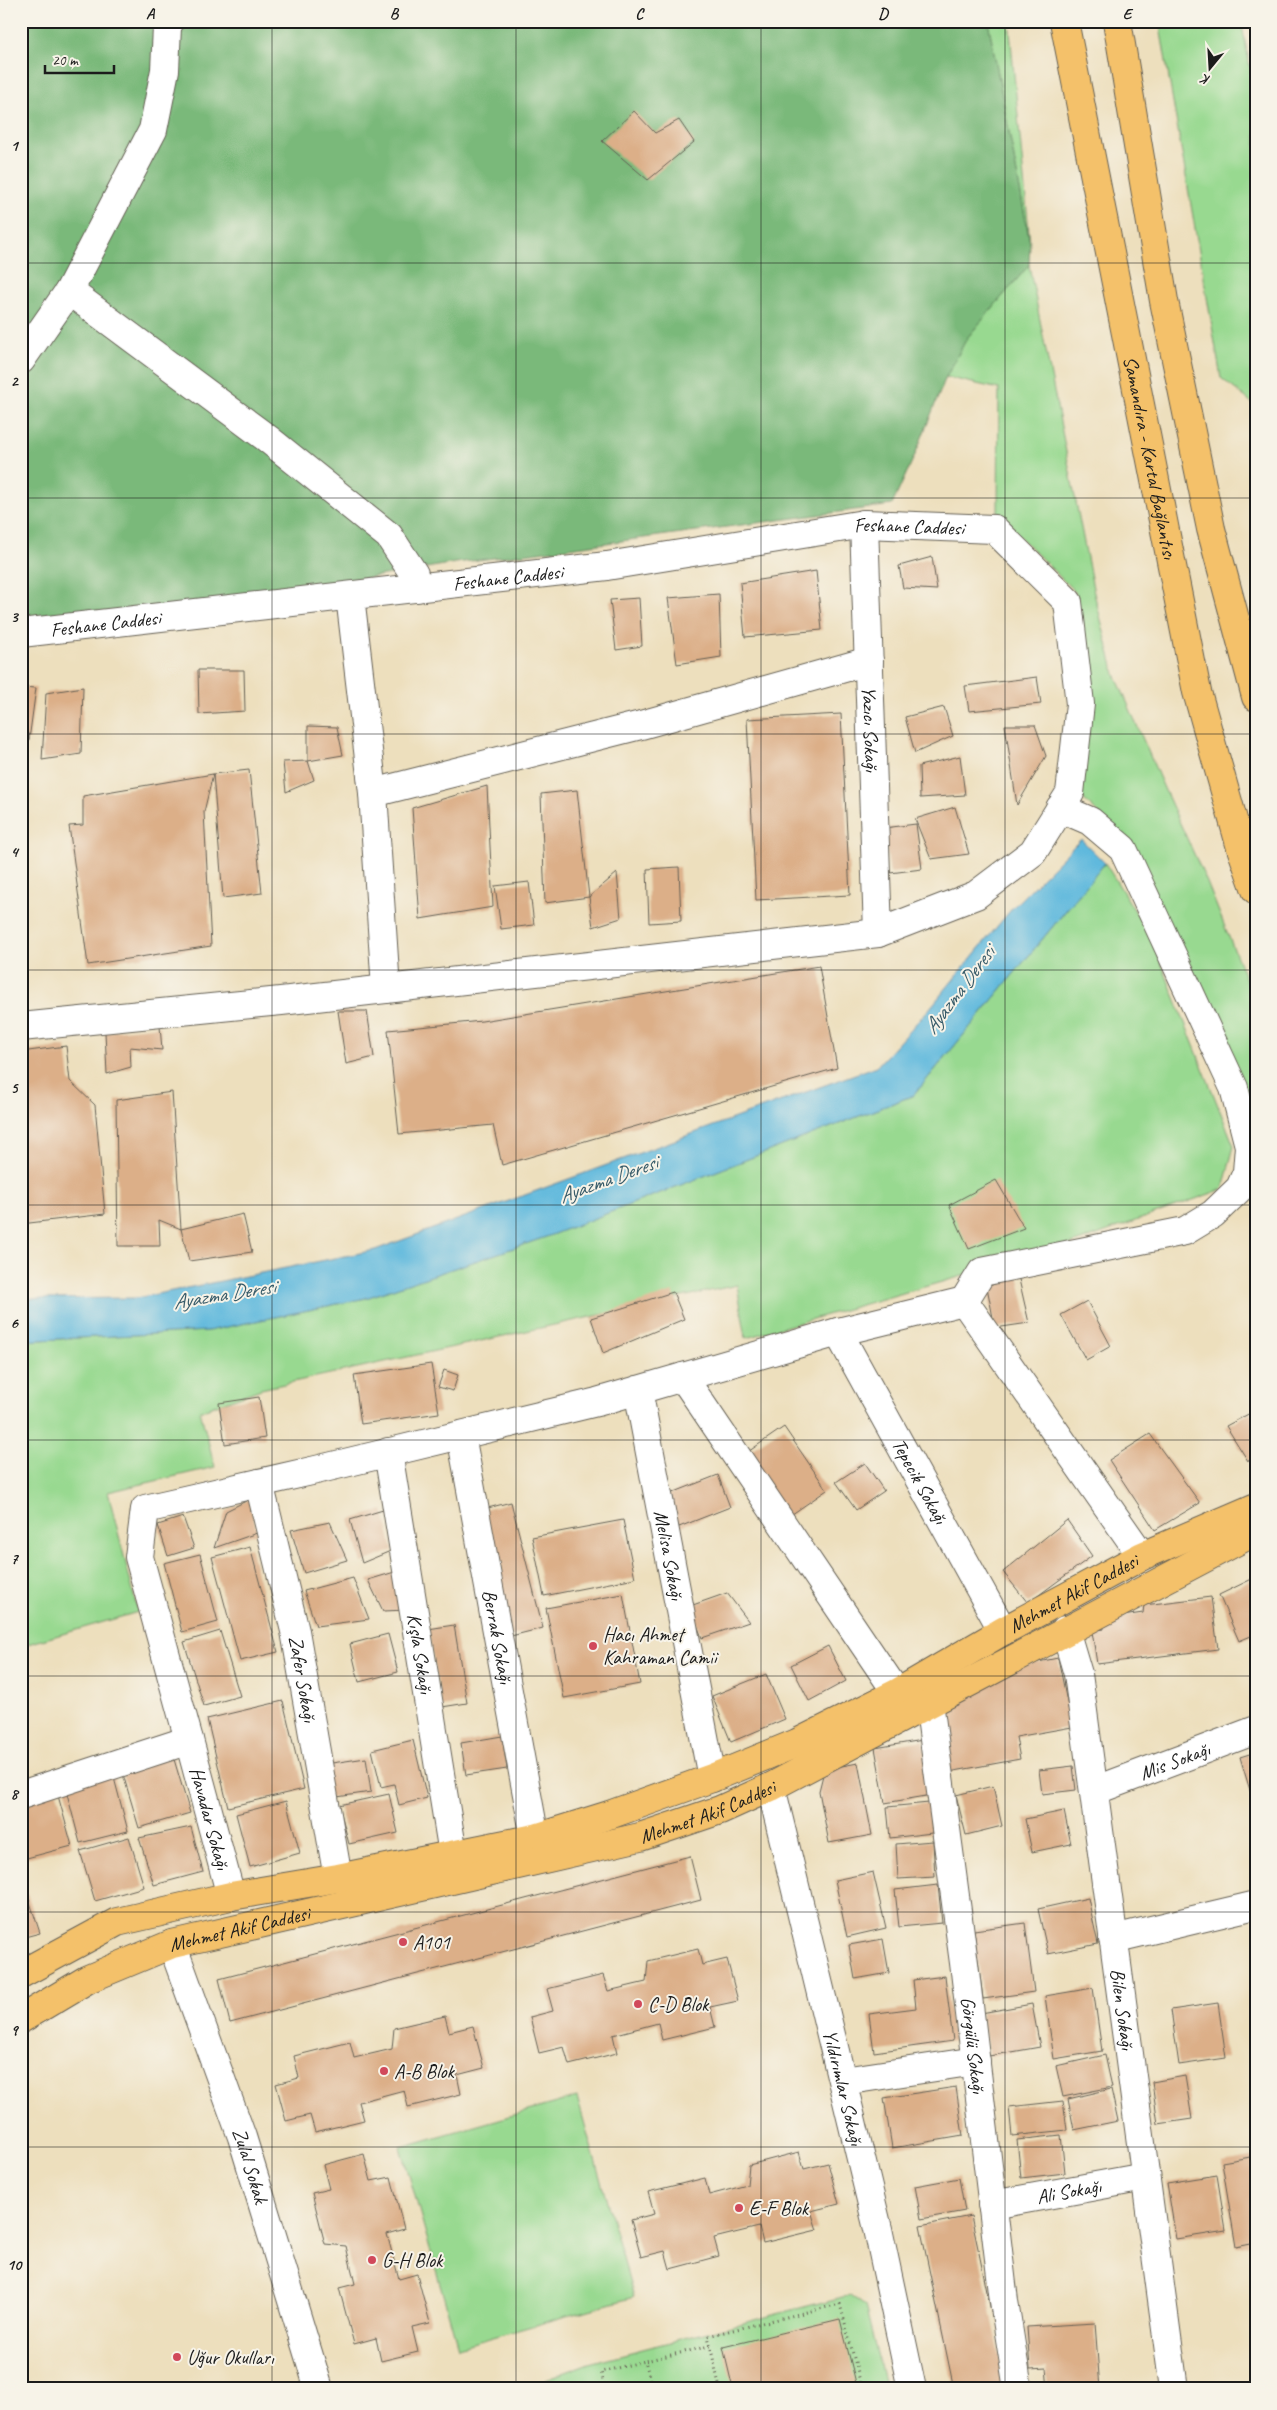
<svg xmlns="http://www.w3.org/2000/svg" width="1277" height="2410" font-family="Caveat,sans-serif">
<rect width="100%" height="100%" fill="#f7f3e8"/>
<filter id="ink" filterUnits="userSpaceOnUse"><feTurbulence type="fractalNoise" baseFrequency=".02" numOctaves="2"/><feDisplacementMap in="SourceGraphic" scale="10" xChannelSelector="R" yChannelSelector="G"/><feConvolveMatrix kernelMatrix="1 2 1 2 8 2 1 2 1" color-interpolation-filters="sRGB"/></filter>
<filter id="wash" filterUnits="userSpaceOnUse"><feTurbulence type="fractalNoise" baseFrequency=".0096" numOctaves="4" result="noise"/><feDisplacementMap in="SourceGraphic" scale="20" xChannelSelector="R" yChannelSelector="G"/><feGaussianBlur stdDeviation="1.12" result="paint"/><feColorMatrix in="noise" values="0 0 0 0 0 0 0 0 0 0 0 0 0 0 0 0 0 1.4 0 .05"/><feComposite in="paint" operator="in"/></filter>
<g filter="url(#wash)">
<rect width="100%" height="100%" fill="#eddfbd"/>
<!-- green -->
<g fill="#98d990" stroke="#5a7a56">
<path d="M 988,21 L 1009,21 L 1030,243 Z"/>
<path d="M 1159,21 L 1241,21 L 1256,97 L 1256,406 L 1221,378 Z"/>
<path d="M 1029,265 L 1094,593 L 1115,674 L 1163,786 L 1206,880 L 1256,1004 L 1256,1140 L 1137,850 L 1078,794 L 1076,593 L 998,515 L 999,389 L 946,377 L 967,338 Z"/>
<path d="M 1105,863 L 1150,935 L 1234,1146 L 1223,1189 L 1064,1247 L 746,1338 L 737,1285 L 261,1389 L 200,1411 L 215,1467 L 108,1492 L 138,1612 L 28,1644 L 21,1638 L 21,1341 L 208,1331 L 366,1298 L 546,1237 L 914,1095 Z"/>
<path d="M 577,2097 L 634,2297 L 458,2347 L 401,2147 Z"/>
<path d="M 850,2295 L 865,2306 L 886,2389 L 519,2389 L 589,2363 Z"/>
</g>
<!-- forest -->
<path fill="#7ab97a" stroke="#4b6a4b" d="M 21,21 L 988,21 L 1030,243 L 1029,265 L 967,338 L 946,377 L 915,455 L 892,505 L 456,563 L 81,626 L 21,631 Z"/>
<!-- water -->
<path fill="#60b9dd" stroke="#3e6a7c" d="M 1081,839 L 1105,863 L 914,1095 L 546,1237 L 366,1298 L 208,1331 L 21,1341 L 21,1299 L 137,1298 L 375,1250 L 877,1066 L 930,1008 L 1014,906 Z"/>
<g id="blocks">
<!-- building -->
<g fill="#dcaf88">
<path d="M 634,111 L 655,133 L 679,120 L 694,142 L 648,180 L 602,141 Z"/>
<path d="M 932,557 L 937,590 L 903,588 L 899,566 Z"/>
<path d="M 816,571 L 822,630 L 745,637 L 740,583 Z"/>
<path d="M 719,594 L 721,657 L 677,664 L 668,598 Z"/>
<path d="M 639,598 L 642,646 L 616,650 L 610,600 Z"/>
<path d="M 198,670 L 244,670 L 245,711 L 199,714 Z"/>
<path d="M 1037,677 L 1041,704 L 969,711 L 965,686 Z"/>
<path d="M 21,687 L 36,688 L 29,740 L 21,737 Z"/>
<path d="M 83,687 L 81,754 L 42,760 L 46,693 Z"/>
<path d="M 944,707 L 953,736 L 915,753 L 905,717 Z"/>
<path d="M 841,714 L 850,895 L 756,900 L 747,719 Z"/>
<path d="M 1005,725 L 1035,725 L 1046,756 L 1017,805 Z"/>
<path d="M 308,726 L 337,727 L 343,755 L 308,761 Z"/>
<path d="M 960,756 L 965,795 L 920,798 L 919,766 Z"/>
<path d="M 308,761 L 314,780 L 286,792 L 283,762 Z"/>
<path d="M 249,770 L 262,893 L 223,898 L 213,774 Z"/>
<path d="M 213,774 L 204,812 L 211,946 L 88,965 L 69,826 L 83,825 L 83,796 Z"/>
<path d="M 487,786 L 493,907 L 420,919 L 412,808 Z"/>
<path d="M 577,790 L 589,897 L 545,903 L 541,794 Z"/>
<path d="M 955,807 L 969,854 L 931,859 L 915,819 Z"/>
<path d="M 916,824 L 922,869 L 890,873 L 884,828 Z"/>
<path d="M 679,867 L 681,921 L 649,923 L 647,869 Z"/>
<path d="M 617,873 L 621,918 L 593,927 L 589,897 Z"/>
<path d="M 529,882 L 534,925 L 501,929 L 495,886 Z"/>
<path d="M 819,966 L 837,1068 L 502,1165 L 493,1125 L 399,1134 L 388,1030 L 482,1021 Z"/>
<path d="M 338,1011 L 367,1011 L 374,1057 L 346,1064 Z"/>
<path d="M 160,1026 L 162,1050 L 130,1047 L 131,1067 L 107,1074 L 105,1032 Z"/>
<path d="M 66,1046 L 70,1081 L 95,1105 L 105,1214 L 21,1224 L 21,1052 Z"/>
<path d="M 172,1092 L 181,1229 L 159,1220 L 160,1246 L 118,1246 L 116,1100 Z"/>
<path d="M 996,1180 L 1024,1228 L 969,1249 L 949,1205 Z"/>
<path d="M 243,1214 L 252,1252 L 189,1261 L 181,1229 Z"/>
<path d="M 1018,1275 L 1029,1323 L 995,1328 L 987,1287 Z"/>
<path d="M 673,1292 L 684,1319 L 603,1353 L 591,1318 Z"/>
<path d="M 1087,1301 L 1111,1346 L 1086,1360 L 1061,1315 Z"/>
<path d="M 431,1364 L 439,1413 L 361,1424 L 354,1375 Z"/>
<path d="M 444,1370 L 458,1375 L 453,1391 L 438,1387 Z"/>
<path d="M 259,1397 L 265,1438 L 225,1444 L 219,1403 Z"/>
<path d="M 1256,1410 L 1256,1459 L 1248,1461 L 1226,1426 Z"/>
<path d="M 784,1427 L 827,1490 L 785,1519 L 742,1456 Z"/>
<path d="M 1150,1434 L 1200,1503 L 1155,1530 L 1109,1460 Z"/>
<path d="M 865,1463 L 884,1491 L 856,1510 L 836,1482 Z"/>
<path d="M 718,1475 L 730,1507 L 679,1527 L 667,1495 Z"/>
<path d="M 250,1499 L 257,1533 L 214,1548 L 226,1511 Z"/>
<path d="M 511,1502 L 543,1628 L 511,1636 L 480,1510 Z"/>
<path d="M 383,1510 L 393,1550 L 362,1563 L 350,1520 Z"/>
<path d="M 183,1517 L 194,1548 L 168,1556 L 158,1525 Z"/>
<path d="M 623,1520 L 635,1578 L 544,1596 L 532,1537 Z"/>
<path d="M 1067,1520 L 1092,1556 L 1028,1603 L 1003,1572 Z"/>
<path d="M 330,1522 L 347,1560 L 304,1573 L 291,1530 Z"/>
<path d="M 250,1547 L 278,1652 L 240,1661 L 212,1557 Z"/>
<path d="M 200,1554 L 218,1622 L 182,1632 L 164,1563 Z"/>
<path d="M 398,1571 L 407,1610 L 383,1611 L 368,1580 Z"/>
<path d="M 1256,1577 L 1256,1634 L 1239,1641 L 1219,1595 Z"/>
<path d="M 353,1578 L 369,1619 L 316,1626 L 304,1591 Z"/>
<path d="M 727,1593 L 749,1622 L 702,1638 L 690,1606 Z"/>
<path d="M 623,1594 L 640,1684 L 564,1698 L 546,1608 Z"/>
<path d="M 1211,1597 L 1218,1649 L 1097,1664 L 1092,1631 L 1104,1629 L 1102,1619 L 1143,1613 L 1144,1605 Z"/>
<path d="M 454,1625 L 467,1703 L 442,1707 L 428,1629 Z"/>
<path d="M 220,1631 L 240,1696 L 204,1706 L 184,1642 Z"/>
<path d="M 388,1634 L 398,1672 L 359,1682 L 350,1644 Z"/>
<path d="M 828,1646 L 846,1681 L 809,1701 L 791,1665 Z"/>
<path d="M 1058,1658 L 1072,1727 L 1016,1737 L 1020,1759 L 949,1772 L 937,1706 L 1003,1669 Z"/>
<path d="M 766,1674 L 785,1719 L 731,1742 L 712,1696 Z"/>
<path d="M 283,1701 L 304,1789 L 228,1807 L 207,1719 Z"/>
<path d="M 502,1736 L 507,1769 L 466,1775 L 461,1743 Z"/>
<path d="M 413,1740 L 427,1798 L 399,1805 L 394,1784 L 381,1787 L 372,1750 Z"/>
<path d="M 923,1740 L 932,1795 L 885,1803 L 875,1748 Z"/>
<path d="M 1256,1752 L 1256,1796 L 1252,1797 L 1240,1757 Z"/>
<path d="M 173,1756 L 190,1813 L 139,1828 L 122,1771 Z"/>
<path d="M 366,1758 L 371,1792 L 330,1798 L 325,1764 Z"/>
<path d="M 858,1763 L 872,1835 L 829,1843 L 819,1791 L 823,1775 L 831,1768 Z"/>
<path d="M 1073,1766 L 1076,1790 L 1042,1794 L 1039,1770 Z"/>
<path d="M 113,1774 L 128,1831 L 80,1843 L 65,1786 Z"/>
<path d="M 993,1786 L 1002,1826 L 966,1835 L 956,1795 Z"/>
<path d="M 57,1792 L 72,1846 L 23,1859 L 21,1801 Z"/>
<path d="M 389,1794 L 398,1833 L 349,1844 L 339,1805 Z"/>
<path d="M 286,1801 L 300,1853 L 250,1867 L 236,1814 Z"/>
<path d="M 929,1803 L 932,1833 L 890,1838 L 887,1807 Z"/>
<path d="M 1064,1811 L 1071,1844 L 1032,1852 L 1025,1819 Z"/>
<path d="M 191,1827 L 203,1872 L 154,1885 L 139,1838 Z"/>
<path d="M 129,1837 L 144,1887 L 95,1901 L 80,1851 Z"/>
<path d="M 933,1841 L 935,1877 L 898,1879 L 896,1844 Z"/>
<path d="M 690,1856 L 701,1900 L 230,2023 L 219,1979 Z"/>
<path d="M 873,1872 L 886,1928 L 847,1937 L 835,1880 Z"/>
<path d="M 21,1875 L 40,1933 L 21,1938 Z"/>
<path d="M 938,1885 L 942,1923 L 899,1927 L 895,1890 Z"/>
<path d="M 1088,1898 L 1098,1944 L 1048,1954 L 1038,1909 Z"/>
<path d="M 1025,1923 L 1034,1992 L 983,1999 L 974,1930 Z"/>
<path d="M 883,1939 L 889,1973 L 855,1979 L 849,1945 Z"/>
<path d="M 698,1949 L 702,1965 L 727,1959 L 738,2001 L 710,2007 L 715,2027 L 662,2040 L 658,2023 L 613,2035 L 617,2053 L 569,2065 L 564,2047 L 539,2053 L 530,2017 L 553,2011 L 547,1989 L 603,1975 L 608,1991 L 646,1982 L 648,1961 Z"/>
<path d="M 945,1976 L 953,2041 L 874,2052 L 869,2014 L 916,2008 L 913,1980 Z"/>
<path d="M 1093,1988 L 1102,2051 L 1054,2059 L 1045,1996 Z"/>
<path d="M 1218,2003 L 1226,2058 L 1179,2065 L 1171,2010 Z"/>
<path d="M 1032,2004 L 1040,2047 L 989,2056 L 981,2013 Z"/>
<path d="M 445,2016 L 449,2032 L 473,2026 L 484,2068 L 457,2075 L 461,2094 L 408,2107 L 404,2090 L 359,2102 L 364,2120 L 315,2132 L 310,2115 L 286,2121 L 276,2084 L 299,2078 L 294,2056 L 350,2042 L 354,2058 L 392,2049 L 394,2028 Z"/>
<path d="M 1105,2055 L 1112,2087 L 1063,2097 L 1056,2066 Z"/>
<path d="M 1185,2076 L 1192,2119 L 1158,2124 L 1152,2082 Z"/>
<path d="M 956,2087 L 963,2136 L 892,2148 L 884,2098 Z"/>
<path d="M 1111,2089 L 1118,2121 L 1074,2130 L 1068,2099 Z"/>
<path d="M 1063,2101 L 1067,2130 L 1012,2136 L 1009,2107 Z"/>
<path d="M 1061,2135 L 1065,2173 L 1021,2178 L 1017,2140 Z"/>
<path d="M 799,2152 L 804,2169 L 828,2163 L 839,2204 L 811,2211 L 817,2230 L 763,2243 L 759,2227 L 714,2238 L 719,2256 L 670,2269 L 665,2251 L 641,2257 L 631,2220 L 654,2214 L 648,2192 L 705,2178 L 709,2195 L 747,2185 L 749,2165 Z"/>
<path d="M 364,2154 L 371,2181 L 391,2177 L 404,2229 L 387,2234 L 399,2279 L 417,2274 L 430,2323 L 412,2327 L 418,2352 L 381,2361 L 376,2338 L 354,2344 L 339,2288 L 355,2284 L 346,2246 L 325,2244 L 312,2193 L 329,2189 L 323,2165 Z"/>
<path d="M 1256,2156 L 1256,2243 L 1236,2247 L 1222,2162 Z"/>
<path d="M 1217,2175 L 1226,2231 L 1176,2239 L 1167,2183 Z"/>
<path d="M 959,2178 L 965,2211 L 921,2219 L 915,2186 Z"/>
<path d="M 971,2216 L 979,2253 L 1007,2389 L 954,2389 L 920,2226 Z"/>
<path d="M 840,2319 L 857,2387 L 848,2389 L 733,2389 L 723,2347 Z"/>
<path d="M 1095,2323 L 1100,2389 L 1048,2389 L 1046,2368 L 1030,2369 L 1027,2327 Z"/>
</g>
</g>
</g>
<g filter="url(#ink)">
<use href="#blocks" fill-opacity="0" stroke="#656054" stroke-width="1"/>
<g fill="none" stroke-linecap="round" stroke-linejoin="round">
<defs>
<g id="minor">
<path d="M 69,291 L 268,439 L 389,536 L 414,574 L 416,588"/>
<path d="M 21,360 L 69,291 L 153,130 L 165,70 L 167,27 L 170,21"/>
<path id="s1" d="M 864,524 L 878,933"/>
<path d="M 350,596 L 373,793 L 386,989"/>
<path id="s2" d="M 21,633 L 607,566 L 864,524 L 994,529 L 1068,602 L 1080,704 L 1070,793 L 1033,852 L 976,895 L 878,933 L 281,1001 L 21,1027"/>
<path d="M 373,793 L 641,725 L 869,661"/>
<path d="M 964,1301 L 1142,1556"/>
<path id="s3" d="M 838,1332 L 1003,1631"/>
<path d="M 683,1377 L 897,1693"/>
<path id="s4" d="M 638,1390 L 712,1778"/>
<path id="s5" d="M 461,1435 L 535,1838"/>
<path id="s6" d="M 388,1452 L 453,1854"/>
<path id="s7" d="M 259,1483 L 295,1631 L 338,1878"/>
<path id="s8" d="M 1065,1630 L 1078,1674 L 1174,2389"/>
<path id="s9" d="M 929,1702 L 964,1963 L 1004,2301 L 1018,2389"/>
<path id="s10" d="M 189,1740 L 231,1896"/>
<path id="s11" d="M 771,1787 L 878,2229 L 912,2389"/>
<path id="s12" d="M 1094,1791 L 1256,1730"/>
<path d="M 21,1795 L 189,1740 L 139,1557 L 145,1509 L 316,1470 L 597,1402 L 838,1332 L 964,1301 L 982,1272 L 1185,1231 L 1213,1214 L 1240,1188 L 1247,1172 L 1249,1146 L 1234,1088 L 1123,849 L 1090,821 L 1060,808"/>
<path d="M 1113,1939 L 1256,1905"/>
<path id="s13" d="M 172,1944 L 242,2137 L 319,2389"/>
<path d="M 843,2081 L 976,2061"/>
<path id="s14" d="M 992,2205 L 1145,2177"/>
</g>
<g id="major">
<path id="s15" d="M 21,1974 L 117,1922 L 231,1896 L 338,1878 L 535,1838 L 609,1815 L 712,1778 L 797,1743 L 897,1693 L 1003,1631 L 1142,1556 L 1256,1507"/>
<path id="s16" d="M 21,2019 L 88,1979 L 172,1944 L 640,1837 L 720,1810 L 771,1787 L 1256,1531"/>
</g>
<g id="highway">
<path id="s17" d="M 1064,21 L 1197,692 L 1241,848 L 1256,890"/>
<path d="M 1117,21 L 1164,301 L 1211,529 L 1256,697"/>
</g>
</defs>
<!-- minor casing -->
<use href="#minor" stroke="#656054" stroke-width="30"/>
<!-- major casing -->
<use href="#major" stroke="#656054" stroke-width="30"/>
<!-- highway casing -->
<use href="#highway" stroke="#656054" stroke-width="30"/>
<!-- path -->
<g stroke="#656054" stroke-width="3" stroke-dasharray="1 4" stroke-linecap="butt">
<path d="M 605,2389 L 601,2372 L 645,2361"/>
<path d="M 653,2389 L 645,2361 L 710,2346"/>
<path d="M 720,2389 L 708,2336 L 840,2304 L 862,2389"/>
</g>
<!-- minor -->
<use href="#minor" stroke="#fff" stroke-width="28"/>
<!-- major -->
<use href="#major" stroke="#f4c16a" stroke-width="28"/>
<!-- highway -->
<use href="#highway" stroke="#f4c16a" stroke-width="28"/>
</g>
</g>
<!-- grid -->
<path fill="none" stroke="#1c1c1c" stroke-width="1" stroke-opacity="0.55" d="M 272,21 L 272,2389M 516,21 L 516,2389M 761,21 L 761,2389M 1005,21 L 1005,2389M 21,263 L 1256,263M 21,498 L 1256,498M 21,734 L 1256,734M 21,970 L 1256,970M 21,1205 L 1256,1205M 21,1440 L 1256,1440M 21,1676 L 1256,1676M 21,1912 L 1256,1912M 21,2147 L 1256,2147"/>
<!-- markers -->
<g fill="#d1495b" stroke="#f7f3e8" stroke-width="2">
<circle cx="593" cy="1646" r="5"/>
<circle cx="403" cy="1942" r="5"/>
<circle cx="638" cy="2004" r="5"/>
<circle cx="384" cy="2071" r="5"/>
<circle cx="739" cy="2208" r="5"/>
<circle cx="372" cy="2260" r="5"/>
<circle cx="177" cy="2357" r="5"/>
</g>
<g text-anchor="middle" stroke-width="4" stroke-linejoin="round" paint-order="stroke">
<!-- street labels -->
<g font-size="20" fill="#1c1c1c" stroke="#f7f3e8">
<text dy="7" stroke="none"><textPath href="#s17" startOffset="445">Samandıra - Kartal Bağlantısı</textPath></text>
<text dy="7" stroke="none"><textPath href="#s2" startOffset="895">Feshane Caddesi</textPath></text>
<text dy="7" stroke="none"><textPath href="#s2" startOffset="490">Feshane Caddesi</textPath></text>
<text dy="7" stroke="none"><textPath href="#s2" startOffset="85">Feshane Caddesi</textPath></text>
<text dy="7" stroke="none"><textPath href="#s1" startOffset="205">Yazıcı Sokağı</textPath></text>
<text dy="7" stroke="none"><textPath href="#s3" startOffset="170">Tepecik Sokağı</textPath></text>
<text dy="7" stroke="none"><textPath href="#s4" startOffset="168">Melisa Sokağı</textPath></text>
<text dy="7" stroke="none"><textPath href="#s15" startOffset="1129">Mehmet Akif Caddesi</textPath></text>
<text dy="7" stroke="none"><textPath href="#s5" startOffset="205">Berrak Sokağı</textPath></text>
<text dy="7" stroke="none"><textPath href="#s6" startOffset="204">Kışla Sokağı</textPath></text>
<text dy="7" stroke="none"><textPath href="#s7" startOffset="201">Zafer Sokağı</textPath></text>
<text dy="7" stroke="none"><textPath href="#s12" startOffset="86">Mis Sokağı</textPath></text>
<text dy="7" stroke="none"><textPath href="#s16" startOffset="721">Mehmet Akif Caddesi</textPath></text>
<text dy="7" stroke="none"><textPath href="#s10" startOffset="81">Havadar Sokağı</textPath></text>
<text dy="7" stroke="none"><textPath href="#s16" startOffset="238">Mehmet Akif Caddesi</textPath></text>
<text dy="7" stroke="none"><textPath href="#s8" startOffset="384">Bilen Sokağı</textPath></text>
<text dy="7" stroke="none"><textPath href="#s9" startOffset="346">Görgülü Sokağı</textPath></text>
<text dy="7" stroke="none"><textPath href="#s11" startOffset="309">Yıldırımlar Sokağı</textPath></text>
<text dy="7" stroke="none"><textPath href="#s13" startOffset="235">Zulal Sokak</textPath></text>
<text dy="7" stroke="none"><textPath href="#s14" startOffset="78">Ali Sokağı</textPath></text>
</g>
<!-- poi labels -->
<g font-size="20" fill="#1c1c1c" stroke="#f7f3e8" text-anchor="start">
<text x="603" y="1641">Hacı Ahmet<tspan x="603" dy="23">Kahraman Camii</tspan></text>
<text x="413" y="1949">A101</text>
<text x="648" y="2011">C-D Blok</text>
<text x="394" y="2078">A-B Blok</text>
<text x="749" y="2215">E-F Blok</text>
<text x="382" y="2267">G-H Blok</text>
<text x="187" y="2364">Uğur Okulları</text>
</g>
<!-- water labels -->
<g font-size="21" font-style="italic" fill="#375b69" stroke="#f7f3e8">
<text transform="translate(959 990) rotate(-53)" y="7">Ayazma Deresi</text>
<text transform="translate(608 1179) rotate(-20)" y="7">Ayazma Deresi</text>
<text transform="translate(224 1294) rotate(-9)" y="7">Ayazma Deresi</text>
</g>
</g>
<!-- margin -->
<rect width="1277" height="2410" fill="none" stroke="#f7f3e8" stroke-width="55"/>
<!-- north arrow -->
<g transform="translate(1210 68) rotate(198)" stroke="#f7f3e8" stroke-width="4" paint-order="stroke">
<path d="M0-4L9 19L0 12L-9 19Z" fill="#1c1c1c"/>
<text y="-8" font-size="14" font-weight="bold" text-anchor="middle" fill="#1c1c1c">K</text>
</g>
<!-- scale -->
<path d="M45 65v8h69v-8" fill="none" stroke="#1c1c1c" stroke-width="2.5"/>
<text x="52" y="65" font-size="15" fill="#1c1c1c" stroke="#f7f3e8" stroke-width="4" paint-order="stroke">20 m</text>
<rect x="28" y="28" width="1222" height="2354" fill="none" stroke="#1c1c1c" stroke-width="2"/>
<g font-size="16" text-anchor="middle" font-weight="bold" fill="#1c1c1c">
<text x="150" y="19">A</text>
<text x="394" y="19">B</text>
<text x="639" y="19">C</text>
<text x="883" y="19">D</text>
<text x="1127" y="19">E</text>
<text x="14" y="151">1</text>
<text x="14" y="386">2</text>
<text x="14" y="622">3</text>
<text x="14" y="857">4</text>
<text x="14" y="1093">5</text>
<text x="14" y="1328">6</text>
<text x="14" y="1564">7</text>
<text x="14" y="1799">8</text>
<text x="14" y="2035">9</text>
<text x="14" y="2270">10</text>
</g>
</svg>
